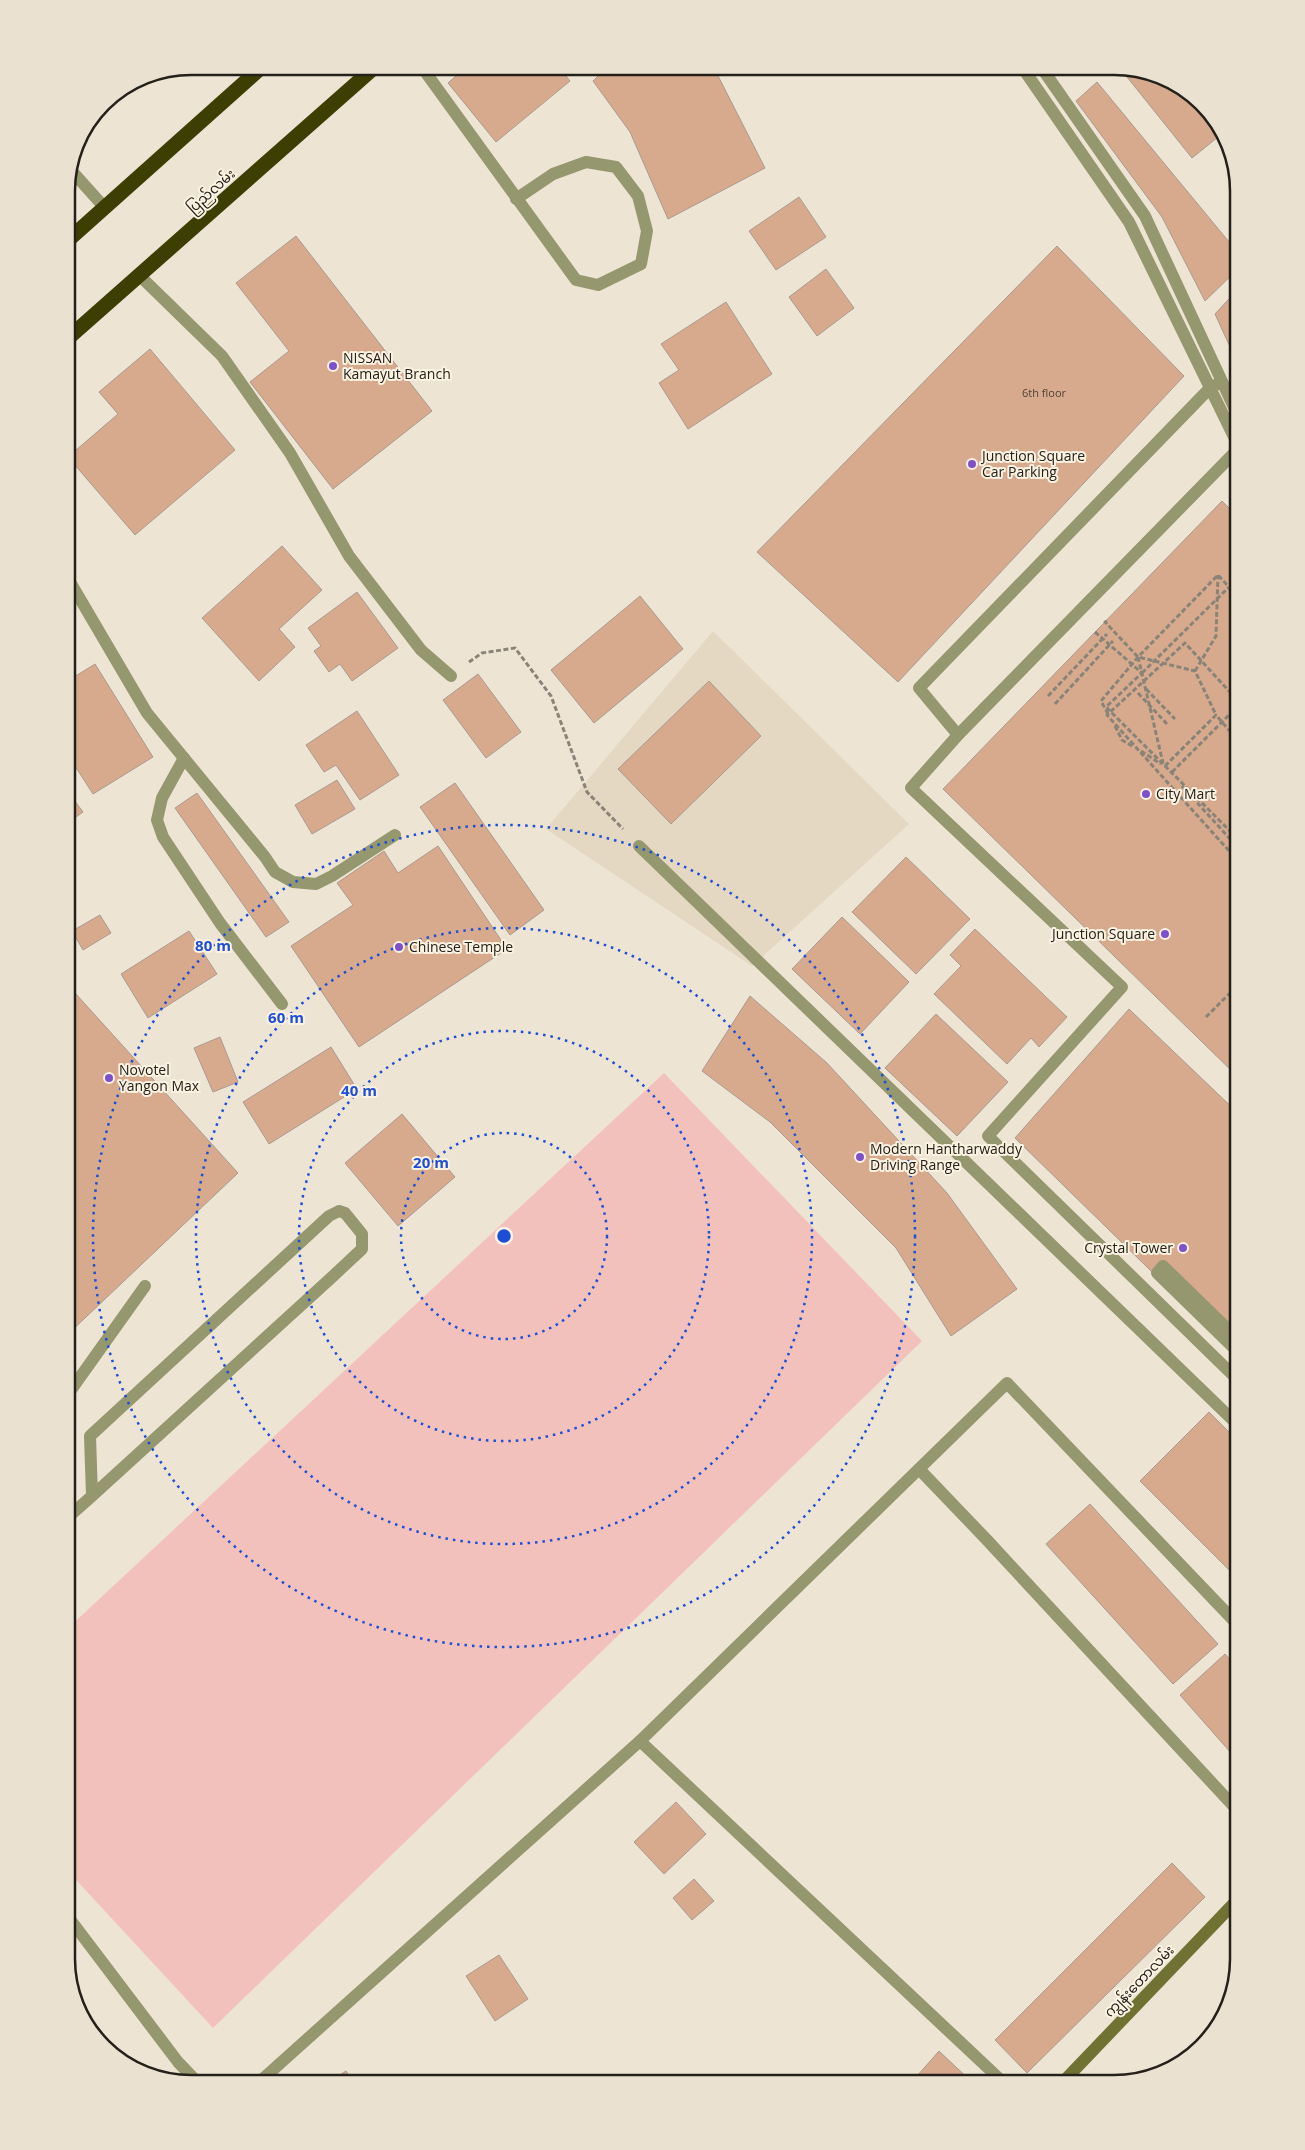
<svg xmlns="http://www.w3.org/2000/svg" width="1305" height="2150" font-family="'Open Sans','Noto Sans Myanmar',sans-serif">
<rect width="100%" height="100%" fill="#eee4d4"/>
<!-- built -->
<path fill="#e5d8c2" d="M 713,631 L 909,824 L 752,966 L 546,829 Z"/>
<!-- green -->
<path fill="#f3c1bc" d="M 664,1073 L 922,1341 L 213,2028 L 66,1869 L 66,1630 Z"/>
<!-- building -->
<g fill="#d7aa8e" stroke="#aa9a90">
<path d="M 467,66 L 558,66 L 570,81 L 496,142 L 448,83 Z"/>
<path d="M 608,66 L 713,66 L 765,168 L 668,219 L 630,132 L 593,81 Z"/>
<path d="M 1119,67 L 1184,87 L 1223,133 L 1192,158 Z"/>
<path d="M 1097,82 L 1239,254 L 1239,268 L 1205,301 L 1162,217 L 1076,101 Z"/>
<path d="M 799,197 L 826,237 L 776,270 L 749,231 Z"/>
<path d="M 296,236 L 432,411 L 333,489 L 250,382 L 289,351 L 236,283 Z"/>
<path d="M 1057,246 L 1184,376 L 898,682 L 757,552 Z"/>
<path d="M 826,269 L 854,308 L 817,336 L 789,297 Z"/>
<path d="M 1239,288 L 1239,341 L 1231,349 L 1215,314 Z"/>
<path d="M 726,302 L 772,374 L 688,429 L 659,383 L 679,370 L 661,344 Z"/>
<path d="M 150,349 L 235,450 L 135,535 L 68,457 L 118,414 L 99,392 Z"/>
<path d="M 1222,501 L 1239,518 L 1239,1078 L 943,789 Z"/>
<path d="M 282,546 L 322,590 L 279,629 L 295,647 L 259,681 L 202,618 Z"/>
<path d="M 357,592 L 398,648 L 352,681 L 340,664 L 329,672 L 314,651 L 321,646 L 308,628 Z"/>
<path d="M 640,596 L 683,649 L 594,723 L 551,670 Z"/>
<path d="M 95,664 L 153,757 L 93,794 L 66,752 L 66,682 Z"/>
<path d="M 478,674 L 521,732 L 486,758 L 443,700 Z"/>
<path d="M 709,681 L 761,736 L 671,824 L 618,769 Z"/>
<path d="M 357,711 L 399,775 L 360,800 L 336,765 L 324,772 L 306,745 Z"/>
<path d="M 337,780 L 355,809 L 312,834 L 295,805 Z"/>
<path d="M 455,783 L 544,910 L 510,935 L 420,807 Z"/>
<path d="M 66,789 L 83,812 L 66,824 Z"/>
<path d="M 197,793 L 289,922 L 266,937 L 175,808 Z"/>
<path d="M 438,846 L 507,949 L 359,1047 L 291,946 L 353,905 L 337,883 L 384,851 L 398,873 Z"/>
<path d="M 906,857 L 970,919 L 916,974 L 852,912 Z"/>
<path d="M 100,915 L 111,933 L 83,950 L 72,931 Z"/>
<path d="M 842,917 L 909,982 L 860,1034 L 792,969 Z"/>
<path d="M 975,929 L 1067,1017 L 1039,1047 L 1031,1038 L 1007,1064 L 934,994 L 961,966 L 950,955 Z"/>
<path d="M 189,931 L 217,974 L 148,1018 L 121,974 Z"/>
<path d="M 66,983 L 238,1173 L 66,1336 Z"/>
<path d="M 750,996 L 827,1063 L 947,1193 L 1017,1289 L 951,1336 L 896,1248 L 770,1122 L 702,1071 Z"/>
<path d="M 1129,1009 L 1239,1114 L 1239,1357 L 1015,1138 Z"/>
<path d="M 936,1014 L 1008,1082 L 957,1136 L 885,1068 Z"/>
<path d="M 220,1037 L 238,1082 L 213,1092 L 194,1048 Z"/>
<path d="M 331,1047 L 357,1089 L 269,1144 L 243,1102 Z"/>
<path d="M 402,1114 L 455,1177 L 398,1226 L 345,1163 Z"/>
<path d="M 1209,1412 L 1239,1442 L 1239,1580 L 1140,1481 Z"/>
<path d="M 1090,1504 L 1218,1644 L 1173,1684 L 1046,1544 Z"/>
<path d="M 1225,1654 L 1239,1670 L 1239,1762 L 1180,1695 Z"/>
<path d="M 676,1802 L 706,1834 L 664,1874 L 634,1842 Z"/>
<path d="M 1172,1863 L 1205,1897 L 1027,2073 L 995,2040 Z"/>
<path d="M 694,1879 L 714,1901 L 692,1920 L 673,1898 Z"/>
<path d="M 499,1955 L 528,1999 L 495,2021 L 466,1976 Z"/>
<path d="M 939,2051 L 974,2084 L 910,2084 Z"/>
<path d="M 346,2071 L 354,2084 L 326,2084 Z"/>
</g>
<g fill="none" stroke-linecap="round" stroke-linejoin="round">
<!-- path -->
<g stroke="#8a8378" stroke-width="3" stroke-dasharray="5 2.5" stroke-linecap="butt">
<path d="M 1107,621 L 1105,622 L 1138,657 L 1195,671 L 1216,715"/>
<path d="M 1095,632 L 1142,673 L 1106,707 L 1239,840"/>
<path d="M 1138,657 L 1163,763"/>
<path d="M 469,662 L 482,653 L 515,648 L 551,696 L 587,792 L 623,829"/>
<path d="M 1195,671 L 1216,636 L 1218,575"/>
<path d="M 1142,673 L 1228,588 L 1230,589"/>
<path d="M 1146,689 L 1175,719"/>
<path d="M 1138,693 L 1167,724"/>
<path d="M 1048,696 L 1107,634"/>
<path d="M 1055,704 L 1113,641"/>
<path d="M 1108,714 L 1101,701 L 1138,657 L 1218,575 L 1239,598"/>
<path d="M 1115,726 L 1122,740 L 1134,747"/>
<path d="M 1141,751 L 1161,764"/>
<path d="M 1165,766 L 1216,715 L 1239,742"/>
<path d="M 1172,772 L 1239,705"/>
<path d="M 1182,786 L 1231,840 L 1239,833"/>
<path d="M 1229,831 L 1239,820"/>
<path d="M 1239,862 L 1107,715 L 1185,643 L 1239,702"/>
<path d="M 1206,1017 L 1239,984"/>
</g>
<!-- lane -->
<g stroke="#95986f" stroke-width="12">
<path d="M 1022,67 L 1129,222 L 1239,447"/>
<path d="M 1041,67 L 1145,216 L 1239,418"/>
<path d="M 70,169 L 105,208"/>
<path d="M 140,276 L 222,356 L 290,453 L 349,556 L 421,650 L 451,676"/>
<path d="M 958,735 L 919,688 L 1210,388 L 1221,382"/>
<path d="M 639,846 L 1239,1426"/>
<path d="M 1239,1353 L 1157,1273 L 1163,1266 L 1239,1340"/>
<path d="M 1239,1381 L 988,1136 L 1122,987 L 911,788 L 958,735 L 1239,448"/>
<path d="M 66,1397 L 145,1286"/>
<path d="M 919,1469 L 987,1540 L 1239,1812"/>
<path d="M 66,1519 L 92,1496 L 331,1278 L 362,1249 L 362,1234 L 345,1213 L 339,1211 L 329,1216 L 90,1436 L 92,1496"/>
<path d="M 640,1741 L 1005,2084"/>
<path d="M 66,1914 L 178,2062 L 199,2084"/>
<path d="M 257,2084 L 640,1741 L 1007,1383 L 1239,1626"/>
</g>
<!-- street -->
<g stroke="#95986f" stroke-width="12">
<path d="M 421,66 L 576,280 L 598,285 L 641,264 L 647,231 L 638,196 L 616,167 L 586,162 L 553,174 L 516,199"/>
<path d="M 66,575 L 147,713 L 265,857 L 275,872 L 293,882 L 316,884 L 332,876 L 395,835"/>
<path d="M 184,758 L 162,798 L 157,820 L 163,837 L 220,923 L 282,1004"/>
</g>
<!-- secondary -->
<path stroke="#707233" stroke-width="12" d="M 1061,2084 L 1239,1898"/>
<!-- highway -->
<g stroke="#3d3e02" stroke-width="15">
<path d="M 66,242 L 263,66"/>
<path d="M 66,340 L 376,66"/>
</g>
</g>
<!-- distance rings -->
<g fill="none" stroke="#1d4ed8" stroke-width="2.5" stroke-dasharray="2.5 5">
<circle cx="504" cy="1236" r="103"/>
<circle cx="504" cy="1236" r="205"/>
<circle cx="504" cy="1236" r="308"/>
<circle cx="504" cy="1236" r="411"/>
</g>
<!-- markers -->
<g fill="#7e50c9" stroke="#fbf2e1" stroke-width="2">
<circle cx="333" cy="366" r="5"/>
<circle cx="972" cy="464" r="5"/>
<circle cx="1146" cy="794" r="5"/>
<circle cx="1165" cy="934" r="5"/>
<circle cx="399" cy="947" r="5"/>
<circle cx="109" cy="1078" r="5"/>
<circle cx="860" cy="1157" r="5"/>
<circle cx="1183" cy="1248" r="5"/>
</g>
<g text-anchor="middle" stroke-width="4" stroke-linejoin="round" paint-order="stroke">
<!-- number labels -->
<g font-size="11" fill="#514237">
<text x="1044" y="397">6th floor</text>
</g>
<!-- street labels -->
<g font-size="14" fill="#24201a" stroke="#fbf2e1">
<text transform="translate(211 191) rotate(-42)" y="5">ပြည်လမ်း</text>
<text transform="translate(1139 1981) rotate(-46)" y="5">ကျွန်းတောလမ်း</text>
</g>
<!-- poi labels -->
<g font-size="14" fill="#24201a" stroke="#fbf2e1" text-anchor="start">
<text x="343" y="363">NISSAN<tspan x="343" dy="16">Kamayut Branch</tspan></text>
<text x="982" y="461">Junction Square<tspan x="982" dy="16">Car Parking</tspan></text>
<text x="1156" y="799">City Mart</text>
<text x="1155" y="939" text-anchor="end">Junction Square</text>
<text x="409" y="952">Chinese Temple</text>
<text x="119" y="1075">Novotel<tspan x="119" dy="16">Yangon Max</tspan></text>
<text x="870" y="1154">Modern Hantharwaddy<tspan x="870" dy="16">Driving Range</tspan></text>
<text x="1173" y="1253" text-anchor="end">Crystal Tower</text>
</g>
</g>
<!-- crop -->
<path d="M0 0H1305V2150H0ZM191 75H1114A116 116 0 0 1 1230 191V1959A116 116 0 0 1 1114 2075H191A116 116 0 0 1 75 1959V191A116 116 0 0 1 191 75Z" fill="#eae1d1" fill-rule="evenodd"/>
<path fill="none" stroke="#24201a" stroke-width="2.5" d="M191 75H1114A116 116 0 0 1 1230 191V1959A116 116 0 0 1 1114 2075H191A116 116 0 0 1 75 1959V191A116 116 0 0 1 191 75Z"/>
<circle cx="504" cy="1236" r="8" fill="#1d4ed8" stroke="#fbf2e1" stroke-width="2.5"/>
<g font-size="15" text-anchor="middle" font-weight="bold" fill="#1d4ed8" stroke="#fbf2e1" stroke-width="4" stroke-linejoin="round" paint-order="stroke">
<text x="213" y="951">80 m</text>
<text x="286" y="1023">60 m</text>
<text x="359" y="1096">40 m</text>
<text x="431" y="1168">20 m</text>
</g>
</svg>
